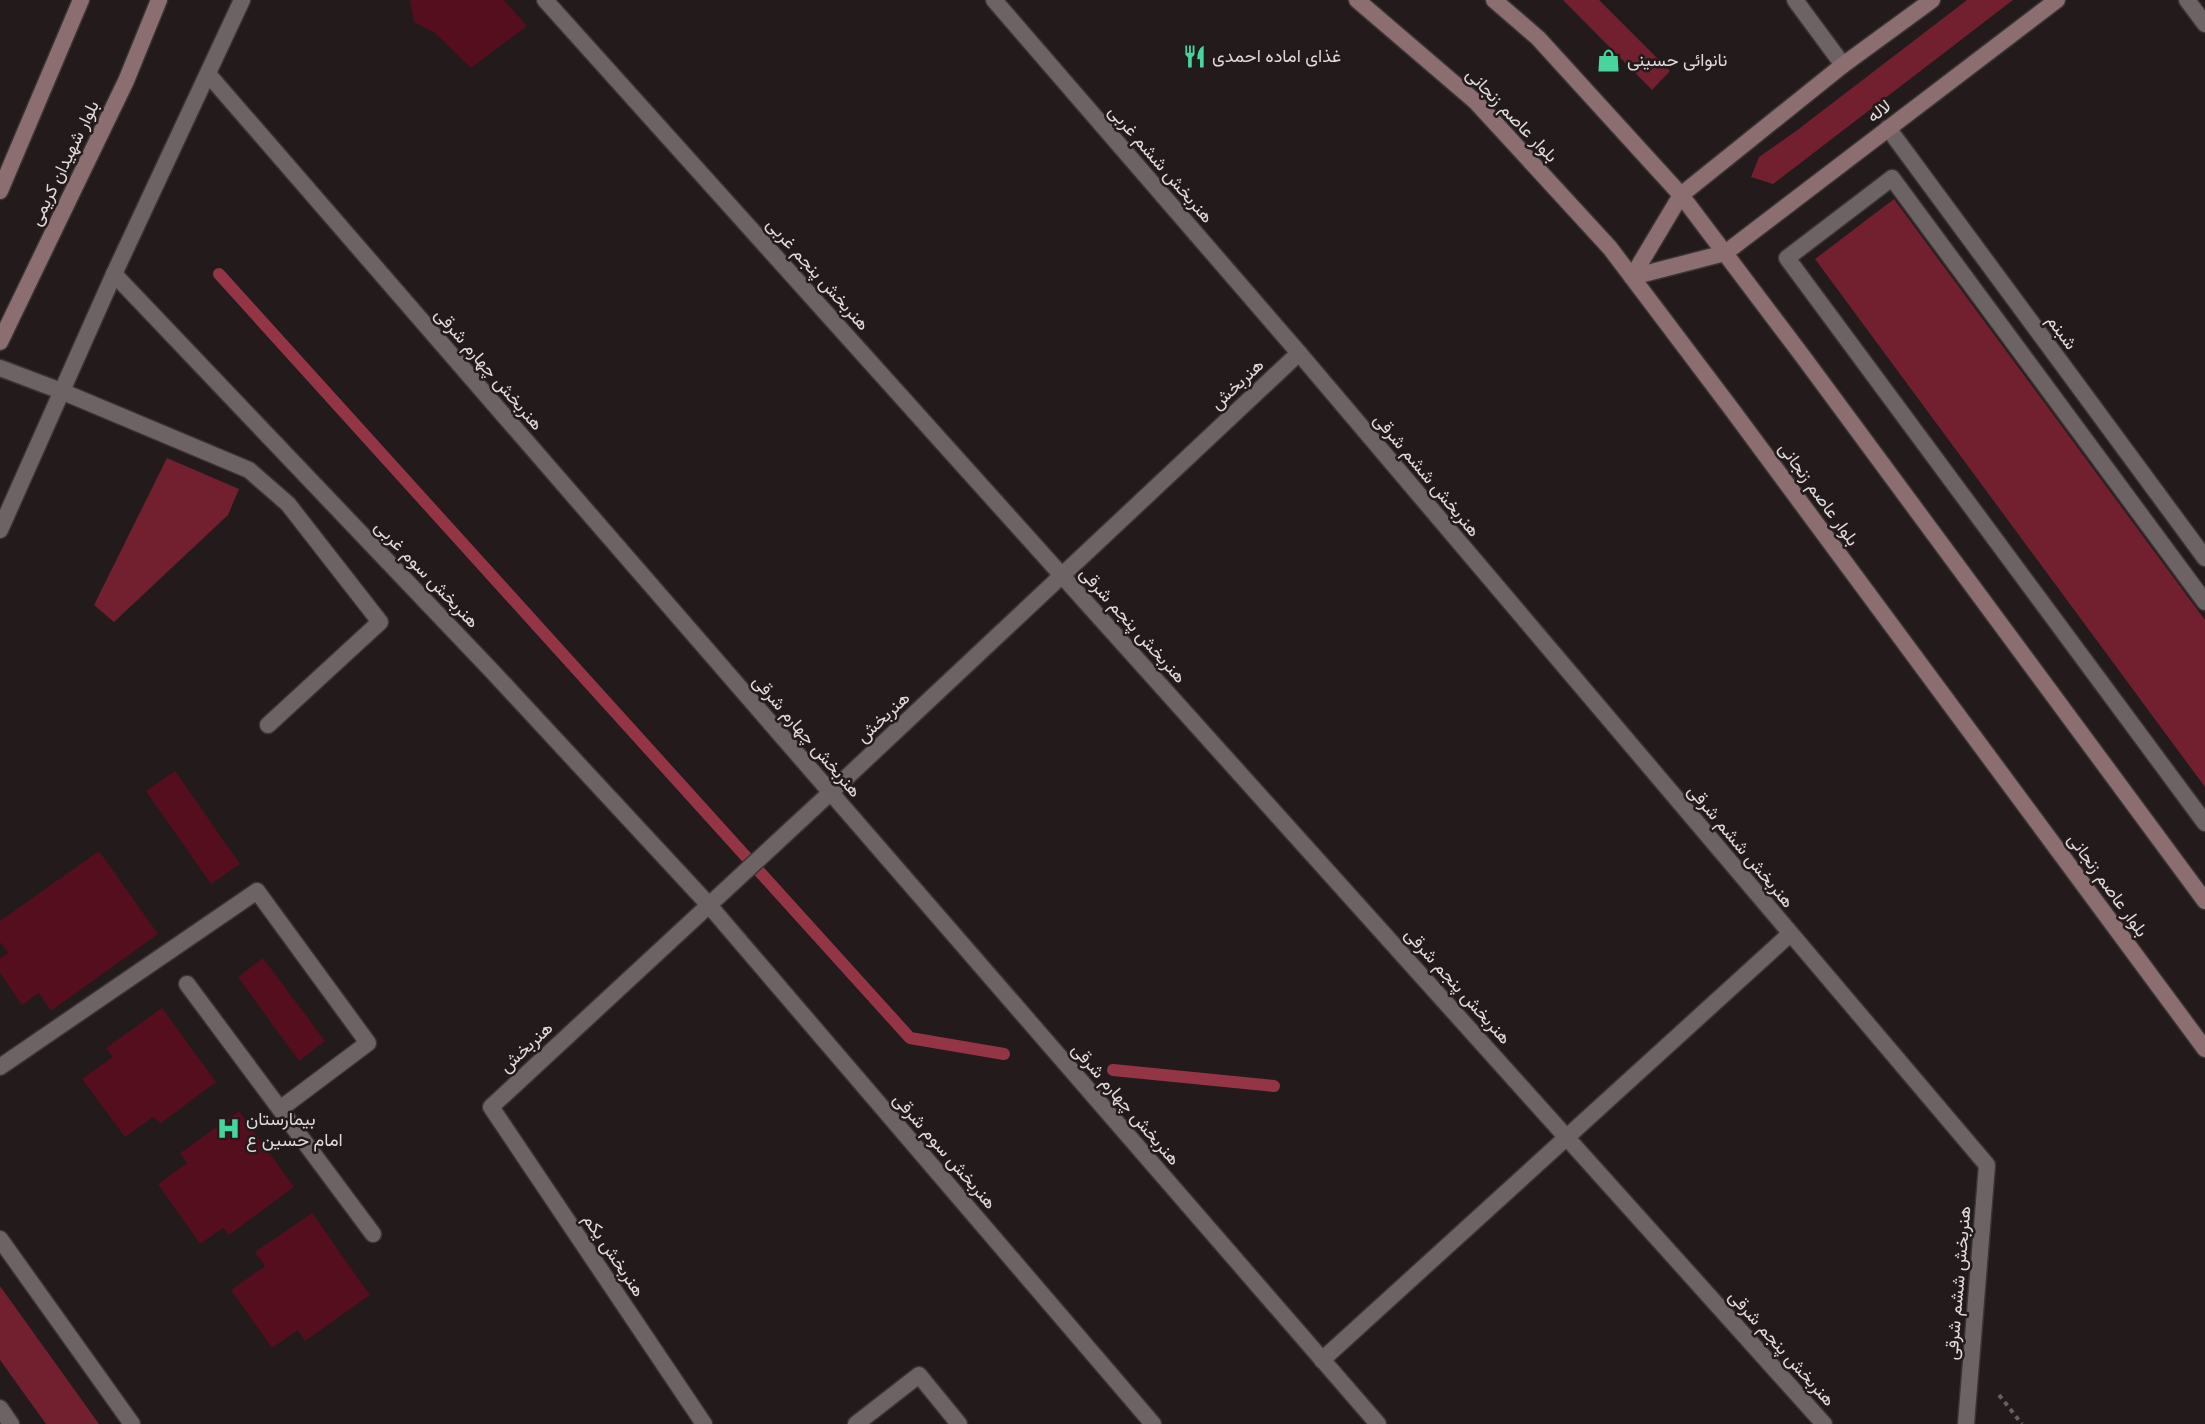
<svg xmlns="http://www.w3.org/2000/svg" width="2205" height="1424" font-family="'Golos Text',Vazirmatn,sans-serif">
<rect width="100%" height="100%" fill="#221a1b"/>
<!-- green -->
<g fill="#721f2f">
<path d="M 1563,0 L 1599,0 L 1670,71 L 1652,90 Z"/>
<path d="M 1967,0 L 2013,0 L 1773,184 L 1751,177 L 1759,157 L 1796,131 Z"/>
<path d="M 1894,199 L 2205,620 L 2205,787 L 1815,259 Z"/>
<path d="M 167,458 L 239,489 L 228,515 L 114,622 L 94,605 Z"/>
<path d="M 0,1286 L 99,1424 L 46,1424 L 0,1360 Z"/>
</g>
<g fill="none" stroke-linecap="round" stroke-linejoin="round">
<!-- stream -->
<g stroke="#943545" stroke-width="12">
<path d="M 219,274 L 910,1038 L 1004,1054"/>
<path d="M 1113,1070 L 1274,1086"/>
</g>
</g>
<!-- building -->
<g fill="#550e1e">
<path d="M 410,0 L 504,0 L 527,26 L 471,68 L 435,33 L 414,22 Z"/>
<path d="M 175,771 L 240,864 L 211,884 L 146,791 Z"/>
<path d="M 99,851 L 158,934 L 51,1011 L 39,993 L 22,1005 L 0,973 L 0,958 L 8,953 L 0,942 L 0,921 Z"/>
<path d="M 263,958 L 325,1041 L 299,1061 L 238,977 Z"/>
<path d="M 162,1008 L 216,1082 L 161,1123 L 153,1117 L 125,1137 L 82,1079 L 113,1057 L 106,1048 Z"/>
<path d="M 239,1111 L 294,1187 L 229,1235 L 223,1228 L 200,1244 L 158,1184 L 187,1163 L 180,1153 Z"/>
<path d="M 312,1213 L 370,1295 L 305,1341 L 298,1330 L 272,1348 L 231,1290 L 265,1266 L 255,1252 Z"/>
</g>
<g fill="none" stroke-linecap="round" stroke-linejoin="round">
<defs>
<g id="service">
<path d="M 0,368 L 61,391 L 249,470 L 288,504 L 380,622 L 268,725"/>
<path d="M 0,530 L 114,274 L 242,0"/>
<path d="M 187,984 L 373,1234"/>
<path d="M 0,1067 L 257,891 L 368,1043 L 280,1109"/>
<path d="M 0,1239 L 132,1424"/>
<path d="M 0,1408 L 11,1424"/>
</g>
<path id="pedestrian" d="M 2205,602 L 1892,178 L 1787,258 L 2205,823"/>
<g id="minor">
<path d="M 545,0 L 1824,1424"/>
<path d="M 994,0 L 1299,353 L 1987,1165 L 1966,1424"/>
<path d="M 1795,0 L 1843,65"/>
<path d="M 2187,0 L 2205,24"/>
<path d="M 208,74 L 1378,1424"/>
<path d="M 114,274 L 491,670 L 708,904 L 1153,1424"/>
<path d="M 1322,1360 L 1790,934"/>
<path d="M 704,1424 L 491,1107 L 830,793 L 1299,353"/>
<path d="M 856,1424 L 919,1375 L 959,1424"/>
</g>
<path id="tertiary" d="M 1888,128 L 2205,558"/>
<g id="secondary">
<path d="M 1357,0 L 1476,102 L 1610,248 L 1733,411 L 2205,1049"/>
<path d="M 1494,0 L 1538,38 L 1681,195 L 1804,358 L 2205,901"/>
<path d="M 0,191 L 81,0"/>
<path d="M 1632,277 L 1725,253 L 2057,0"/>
<path d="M 1632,277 L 1681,195 L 1843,65 L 1932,0"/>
<path d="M 0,342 L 126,81 L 159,0"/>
</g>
</defs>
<!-- service casing -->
<use href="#service" stroke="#3a3435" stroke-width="19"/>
<!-- pedestrian casing -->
<use href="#pedestrian" stroke="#3a3435" stroke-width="19"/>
<!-- minor casing -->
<use href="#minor" stroke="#3a3435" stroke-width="19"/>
<!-- tertiary casing -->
<use href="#tertiary" stroke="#3a3435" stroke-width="19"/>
<!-- secondary casing -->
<use href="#secondary" stroke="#3a3435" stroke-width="19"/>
<!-- path -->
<path stroke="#676061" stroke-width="4" stroke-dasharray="4.5 4.5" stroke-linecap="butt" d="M 1999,1395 L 2022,1424"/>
<!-- service -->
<use href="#service" stroke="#6d6364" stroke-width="16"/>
<!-- pedestrian -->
<use href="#pedestrian" stroke="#6d6364" stroke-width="16"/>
<!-- minor -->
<use href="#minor" stroke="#6d6364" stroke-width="16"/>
<!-- tertiary -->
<use href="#tertiary" stroke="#6d6364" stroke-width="16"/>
<!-- secondary -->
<use href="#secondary" stroke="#8c6e71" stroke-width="16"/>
</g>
<!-- icons -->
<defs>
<symbol id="restaurant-bare" viewBox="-9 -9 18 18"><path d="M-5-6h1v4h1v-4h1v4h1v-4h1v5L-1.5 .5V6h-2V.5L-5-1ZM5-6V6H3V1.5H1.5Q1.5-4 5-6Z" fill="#47d49d" stroke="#221a1b" stroke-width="2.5" paint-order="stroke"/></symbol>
<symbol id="shop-bare" viewBox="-9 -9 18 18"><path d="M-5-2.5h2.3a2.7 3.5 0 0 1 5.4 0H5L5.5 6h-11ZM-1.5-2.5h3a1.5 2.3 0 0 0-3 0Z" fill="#47d49d" stroke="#221a1b" stroke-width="2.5" paint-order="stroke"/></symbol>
<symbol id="hospital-bare" viewBox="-9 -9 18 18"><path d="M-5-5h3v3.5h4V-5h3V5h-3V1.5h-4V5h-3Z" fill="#47d49d" stroke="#221a1b" stroke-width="2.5" paint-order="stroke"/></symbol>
</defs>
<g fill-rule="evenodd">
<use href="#restaurant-bare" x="1178" y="40" width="33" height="33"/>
<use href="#shop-bare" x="1592" y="44" width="33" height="33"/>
<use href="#hospital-bare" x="212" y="1112" width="33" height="33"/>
</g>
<g text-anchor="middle" stroke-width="5" stroke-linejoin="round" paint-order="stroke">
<!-- poi labels -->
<g font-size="18" fill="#dfd9da" stroke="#221a1b" text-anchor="start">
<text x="1212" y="62">غذای اماده احمدی</text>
<text x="1627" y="66">نانوائی حسینی</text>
<text x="246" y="1125">بیمارستان<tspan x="246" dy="21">امام حسین ع</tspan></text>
</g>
<!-- street labels -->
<g font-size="18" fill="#dfd9da" stroke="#221a1b">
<text transform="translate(1879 111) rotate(-37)" y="6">لاله</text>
<text transform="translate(1512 115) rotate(46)" y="6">بلوار عاصم زنجانی</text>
<text transform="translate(64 163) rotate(-64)" y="6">بلوار شهیدان کریمی</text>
<text transform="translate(1161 164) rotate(49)" y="6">هنربخش ششم غربی</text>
<text transform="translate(818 274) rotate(48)" y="6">هنربخش پنجم غربی</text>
<text transform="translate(2062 332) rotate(54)" y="6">شبنم</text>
<text transform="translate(489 369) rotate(49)" y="6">هنربخش چهارم شرقی</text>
<text transform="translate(1237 384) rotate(-43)" y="6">هنربخش</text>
<text transform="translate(1427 475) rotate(50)" y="6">هنربخش ششم شرقی</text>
<text transform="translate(1819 494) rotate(54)" y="6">بلوار عاصم زنجانی</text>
<text transform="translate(427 574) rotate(46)" y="6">هنربخش سوم غربی</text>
<text transform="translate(1133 625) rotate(48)" y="6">هنربخش پنجم شرقی</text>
<text transform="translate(883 717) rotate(-43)" y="6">هنربخش</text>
<text transform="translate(807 736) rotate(49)" y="6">هنربخش چهارم شرقی</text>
<text transform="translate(1741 846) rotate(50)" y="6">هنربخش ششم شرقی</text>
<text transform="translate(2108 885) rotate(54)" y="6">بلوار عاصم زنجانی</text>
<text transform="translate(1458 986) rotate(48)" y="6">هنربخش پنجم شرقی</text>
<text transform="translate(526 1047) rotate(-43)" y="6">هنربخش</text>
<text transform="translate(1126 1104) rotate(49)" y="6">هنربخش چهارم شرقی</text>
<text transform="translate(945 1151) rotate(49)" y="6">هنربخش سوم شرقی</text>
<text transform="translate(614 1255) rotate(56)" y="6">هنربخش یکم</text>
<text transform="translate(1958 1283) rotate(-85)" y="6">هنربخش ششم شرقی</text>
<text transform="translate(1782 1348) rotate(48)" y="6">هنربخش پنجم شرقی</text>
</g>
</g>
</svg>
